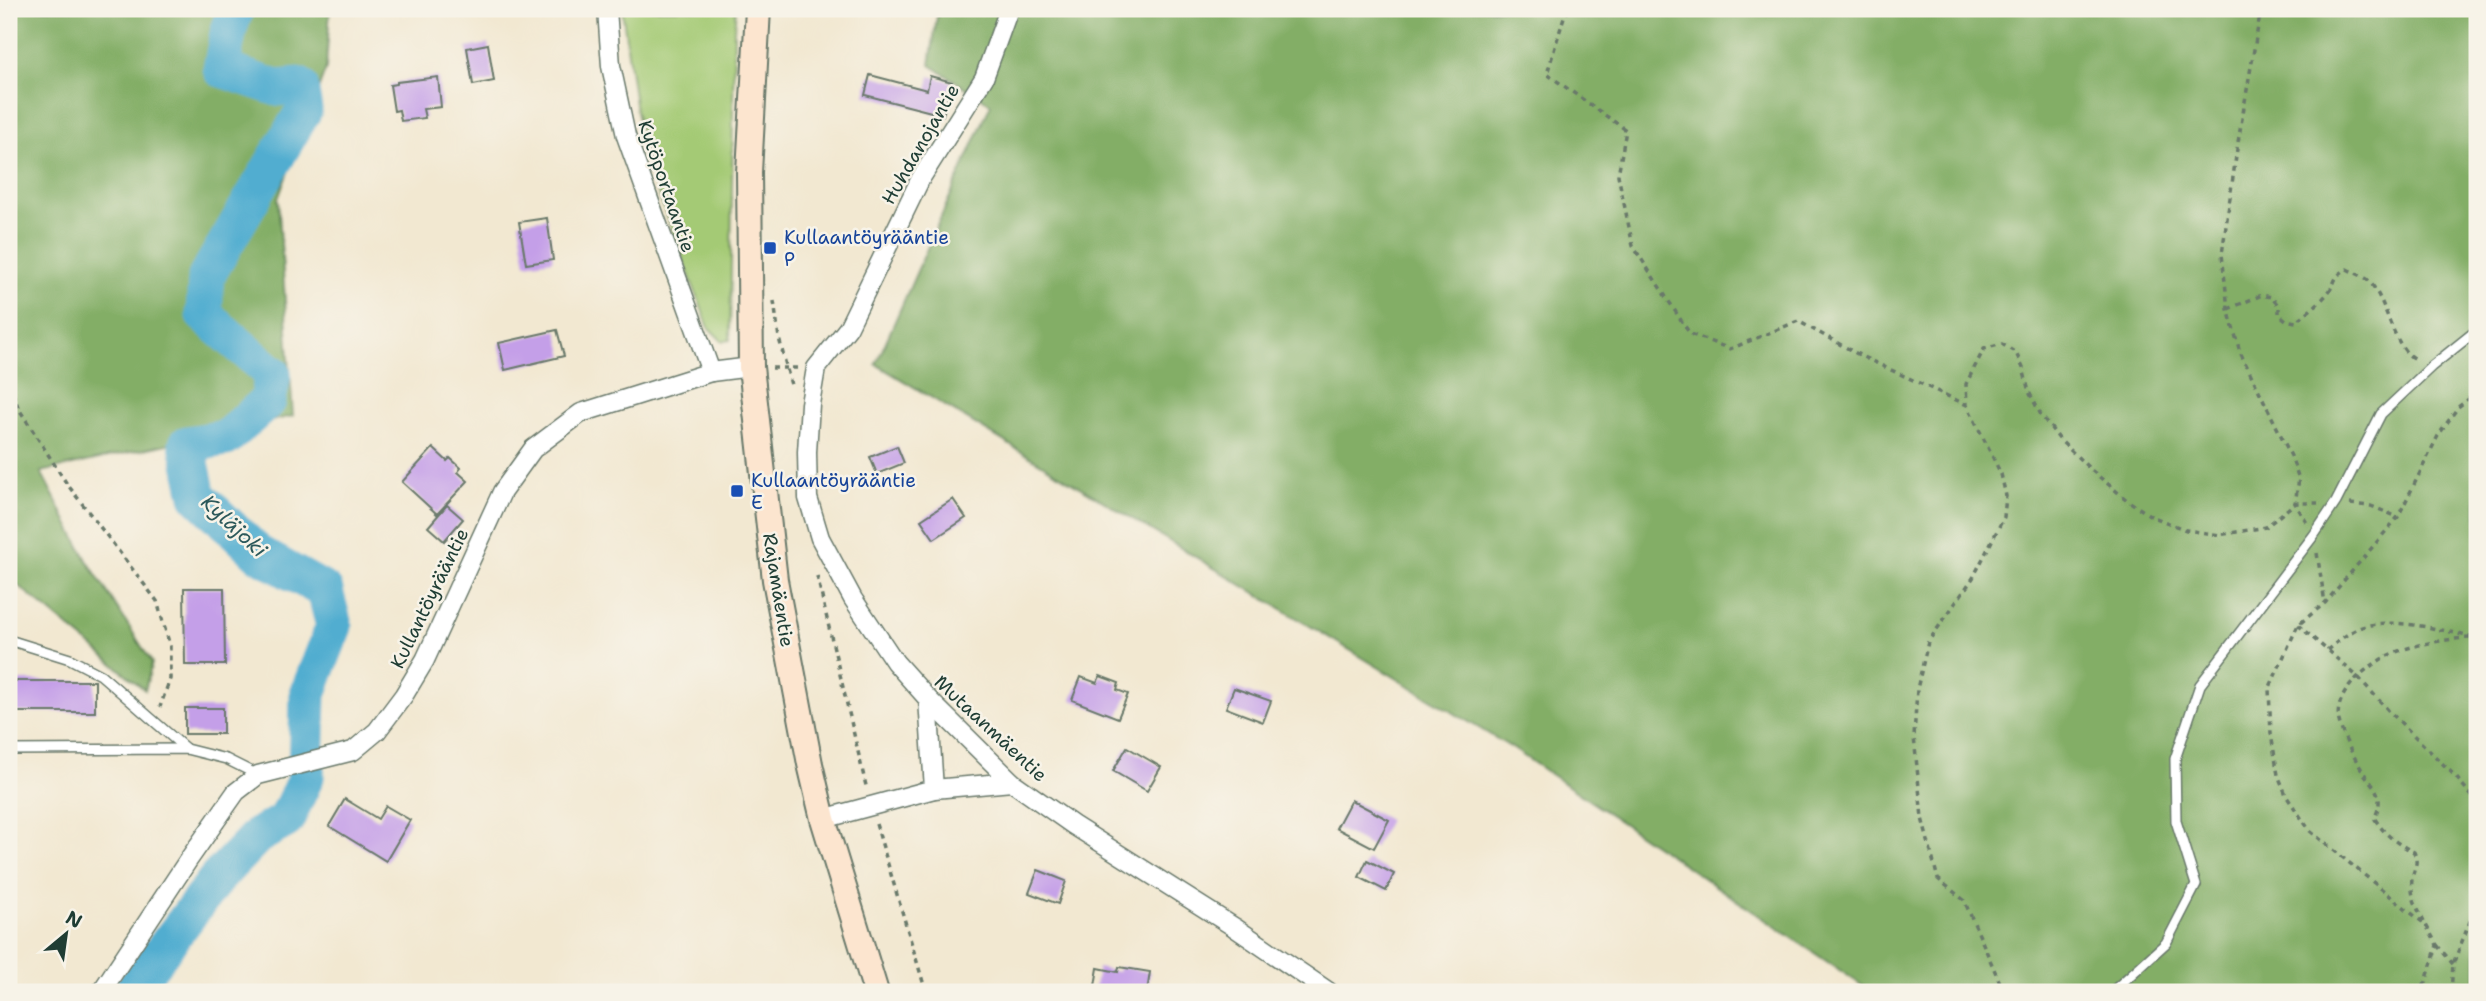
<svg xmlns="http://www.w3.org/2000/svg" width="2486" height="1001" font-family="'Shantell Sans',sans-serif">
<rect width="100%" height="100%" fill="#f7f3e8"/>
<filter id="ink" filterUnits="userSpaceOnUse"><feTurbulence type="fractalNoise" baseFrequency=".0143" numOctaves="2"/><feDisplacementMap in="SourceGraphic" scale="14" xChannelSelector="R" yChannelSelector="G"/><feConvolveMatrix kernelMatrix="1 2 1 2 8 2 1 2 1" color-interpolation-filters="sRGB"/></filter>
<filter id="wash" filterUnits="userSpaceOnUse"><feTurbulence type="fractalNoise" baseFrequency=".00686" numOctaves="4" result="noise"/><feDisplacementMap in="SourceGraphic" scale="28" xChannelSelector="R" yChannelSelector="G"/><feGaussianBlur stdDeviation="1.57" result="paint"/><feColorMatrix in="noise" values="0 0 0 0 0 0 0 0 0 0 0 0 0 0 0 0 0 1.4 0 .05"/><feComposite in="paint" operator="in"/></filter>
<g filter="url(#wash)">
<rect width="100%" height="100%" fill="#f2e8d1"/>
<!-- green -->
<path fill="#a4ca75" stroke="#628454" stroke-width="2" d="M 622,9 L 736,9 L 734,30 L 730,340 L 722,341 L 709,328 L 653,179 L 636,112 Z"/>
<!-- forest -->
<g fill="#83ae66" stroke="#51764d" stroke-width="2">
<path d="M 9,9 L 330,9 L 326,68 L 278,199 L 293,416 L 41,472 L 87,560 L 152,663 L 145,690 L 9,578 Z"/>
<path d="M 938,9 L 2477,9 L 2477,992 L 1872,992 L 1512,748 L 876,364 L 991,104 L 930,65 Z"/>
</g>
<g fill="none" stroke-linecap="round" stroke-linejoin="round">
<!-- river -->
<path stroke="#51add0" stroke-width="37" d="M 131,992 L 216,879 L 257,836 L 286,820 L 306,777 L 308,693 L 334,626 L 325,591 L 259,554 L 198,496 L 187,444 L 226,438 L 268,401 L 273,374 L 204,315 L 206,277 L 304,110 L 300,86 L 277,88 L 221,69 L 229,28 L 236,9"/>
</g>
<g id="blocks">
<!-- building -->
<g fill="#c49fe8">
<path d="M 488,44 L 494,81 L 473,85 L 467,48 Z"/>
<path d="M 870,75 L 927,90 L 930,76 L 952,82 L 943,115 L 865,95 Z"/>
<path d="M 438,77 L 441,107 L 423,109 L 425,118 L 401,121 L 399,110 L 394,111 L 390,85 L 397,84 L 397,82 Z"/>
<path d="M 547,218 L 553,260 L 526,264 L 519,222 Z"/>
<path d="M 557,330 L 564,356 L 505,370 L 499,343 Z"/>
<path d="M 897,446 L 904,463 L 877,474 L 870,457 Z"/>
<path d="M 433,448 L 447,461 L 450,458 L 461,468 L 458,472 L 468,481 L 437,514 L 402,482 Z"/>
<path d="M 953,499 L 966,518 L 934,539 L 921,520 Z"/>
<path d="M 447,505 L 463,519 L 444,541 L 428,527 Z"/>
<path d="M 184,588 L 224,588 L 225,665 L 185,665 Z"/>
<path d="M 1100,676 L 1119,683 L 1117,690 L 1128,694 L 1118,718 L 1072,700 L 1081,677 L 1097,683 Z"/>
<rect x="14" y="681" width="81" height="31"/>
<path d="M 1234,688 L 1271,701 L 1263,722 L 1226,708 Z"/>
<rect x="185" y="708" width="38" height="26"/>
<path d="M 1127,747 L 1161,767 L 1147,791 L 1113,771 Z"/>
<path d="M 345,799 L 378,819 L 386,806 L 410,820 L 386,861 L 329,826 Z"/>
<path d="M 1351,800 L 1389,820 L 1374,848 L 1336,828 Z"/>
<path d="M 1367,860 L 1394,874 L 1386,891 L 1359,877 Z"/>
<path d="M 1038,870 L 1066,881 L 1058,904 L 1029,893 Z"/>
<path d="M 1119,967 L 1150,972 L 1147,992 L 1094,992 L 1098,968 L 1118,972 Z"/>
</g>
</g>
</g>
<g filter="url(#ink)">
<use href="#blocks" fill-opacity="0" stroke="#69796b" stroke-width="2"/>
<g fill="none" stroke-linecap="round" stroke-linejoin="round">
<defs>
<g id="service">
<path d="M 9,640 L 70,659 L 101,675 L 186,749"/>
<path d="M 9,750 L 186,749 L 226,759 L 258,775"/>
<path d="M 2112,992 L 2166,943 L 2196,885 L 2176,821 L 2175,759 L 2200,685 L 2314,535 L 2336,502 L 2381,414 L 2432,366 L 2477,330"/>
</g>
<g id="minor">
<path d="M 607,9 L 611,66 L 626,136 L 711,372"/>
<path d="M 1009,9 L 984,78 L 921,178 L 848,328 L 816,368 L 810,404 L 807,452 L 808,498 L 820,538 L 853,599 L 895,662 L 928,699 L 1012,782 L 1073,825 L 1234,927 L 1329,992"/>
<path d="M 928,699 L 934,789"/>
<path d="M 823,819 L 934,789 L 1012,782"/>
<path d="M 101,992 L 189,859 L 236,792 L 258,775 L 353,751 L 377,731 L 404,695 L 425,660 L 502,492 L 533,449 L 581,413 L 711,372 L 751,367"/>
</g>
<path id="secondary" d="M 758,9 L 749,172 L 751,367 L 775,580 L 810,764 L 823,819 L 876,992"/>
</defs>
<!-- service casing -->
<use href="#service" stroke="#69796b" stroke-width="12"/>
<!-- minor casing -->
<use href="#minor" stroke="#69796b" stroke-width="21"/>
<!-- secondary casing -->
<use href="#secondary" stroke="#69796b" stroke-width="28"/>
<!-- path -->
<g stroke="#69796b" stroke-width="3.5" stroke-dasharray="5 5" stroke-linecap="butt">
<path d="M 1569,9 L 1564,17 L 1547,74 L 1626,130 L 1618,175 L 1633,246 L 1690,334 L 1730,349 L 1798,321 L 1863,357 L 1967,405"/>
<path d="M 2261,9 L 2238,142 L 2222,254 L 2228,309 L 2240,352 L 2291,456 L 2299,479 L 2295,503 L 2307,523"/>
<path d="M 774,301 L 779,338 L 792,389"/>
<path d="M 2228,309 L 2262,295 L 2271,297 L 2279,306 L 2279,314 L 2286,320 L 2296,322 C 2307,312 2321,303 2330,290 C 2337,279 2333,277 2347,269 C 2353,272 2361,275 2367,279 C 2388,299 2392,350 2417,360"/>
<path d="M 772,368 L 800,368"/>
<path d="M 9,384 L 19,409 L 67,484 L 157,601 L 170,646 L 170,679 L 160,707"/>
<path d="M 2350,504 L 2371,506 L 2398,517"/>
<path d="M 2317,553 L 2325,603"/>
<path d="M 817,576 L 867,790"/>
<path d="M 2298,625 L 2358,677 L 2388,710 L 2455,776 L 2477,802"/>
<path d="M 2327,650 C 2335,644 2344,636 2353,631 C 2382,614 2440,629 2470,637"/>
<path d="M 876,824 L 926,992"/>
<path d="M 2424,922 C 2417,908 2410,895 2412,879 C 2414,867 2419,864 2414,852 C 2396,843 2385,835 2375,819 C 2376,814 2379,808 2379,803 C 2380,790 2368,781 2362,770 C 2353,755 2343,738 2339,721 C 2333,693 2365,668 2387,656 C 2408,645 2454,637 2477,638"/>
<path d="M 2437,945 L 2453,964"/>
<path d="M 2004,992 L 1964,900 L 1938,879 L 1922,818 L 1914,737 L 1917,689 L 1928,642 L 1973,578 L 2004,517 L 2006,496 L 2001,474 L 1967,405 L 1966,384 L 1984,349 L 2002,344 L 2016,353 L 2023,368 L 2029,392 L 2041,415 L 2060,440 L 2090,469 L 2127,500 L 2151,516 L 2186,530 L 2219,535 L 2266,527 L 2295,503 L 2318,503"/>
<path d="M 2416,992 L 2426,982 L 2437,945 L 2426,925 L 2310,831 L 2287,797 L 2278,775 L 2271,734 L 2269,689 L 2298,625 L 2325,603 L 2398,517 L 2438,436 L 2458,407 L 2477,393"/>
<path d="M 2451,992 L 2453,964 L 2477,904"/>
</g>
<!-- service -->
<use href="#service" stroke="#fff" stroke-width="9"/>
<!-- minor -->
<use href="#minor" stroke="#fff" stroke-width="18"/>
<!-- secondary -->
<use href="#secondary" stroke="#fce5cf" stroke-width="24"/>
</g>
</g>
<!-- markers -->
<g fill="#1a4fb4" stroke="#f7f3e8" stroke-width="2.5">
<rect x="763" y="241" width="14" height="14" rx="3.5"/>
<rect x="730" y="484" width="14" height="14" rx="3.5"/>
</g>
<g text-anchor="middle" stroke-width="5" stroke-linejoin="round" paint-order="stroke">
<!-- street labels -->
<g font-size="19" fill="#1f3d34" stroke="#f7f3e8">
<text transform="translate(920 144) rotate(-60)" y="7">Huhdanojantie</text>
<text transform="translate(667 186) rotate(71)" y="7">Kytöportaantie</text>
<text transform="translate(779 590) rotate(81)" y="7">Rajamäentie</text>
<text transform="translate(429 598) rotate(-64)" y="7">Kullantöyrääntie</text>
<text transform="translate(991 728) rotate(43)" y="7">Mutaanmäentie</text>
</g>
<!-- transit labels -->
<g font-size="19" fill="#164399" stroke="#f7f3e8" text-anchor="start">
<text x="784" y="244">Kullaantöyrääntie<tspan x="784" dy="22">P</tspan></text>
<text x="751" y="487">Kullaantöyrääntie<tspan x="751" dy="22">E</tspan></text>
</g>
<!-- water labels -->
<g font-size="21" font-style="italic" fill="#2c595b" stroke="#f7f3e8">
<text transform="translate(234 526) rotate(43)" y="7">Kyläjoki</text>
</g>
</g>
<!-- margin -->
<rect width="2486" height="1001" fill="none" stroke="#f7f3e8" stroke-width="35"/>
<!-- north arrow -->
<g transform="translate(66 934) rotate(29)" stroke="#f7f3e8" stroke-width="5" paint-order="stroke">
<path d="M0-5L12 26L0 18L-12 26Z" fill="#1f3d34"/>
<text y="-10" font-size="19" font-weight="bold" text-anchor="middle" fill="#1f3d34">N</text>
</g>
</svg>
